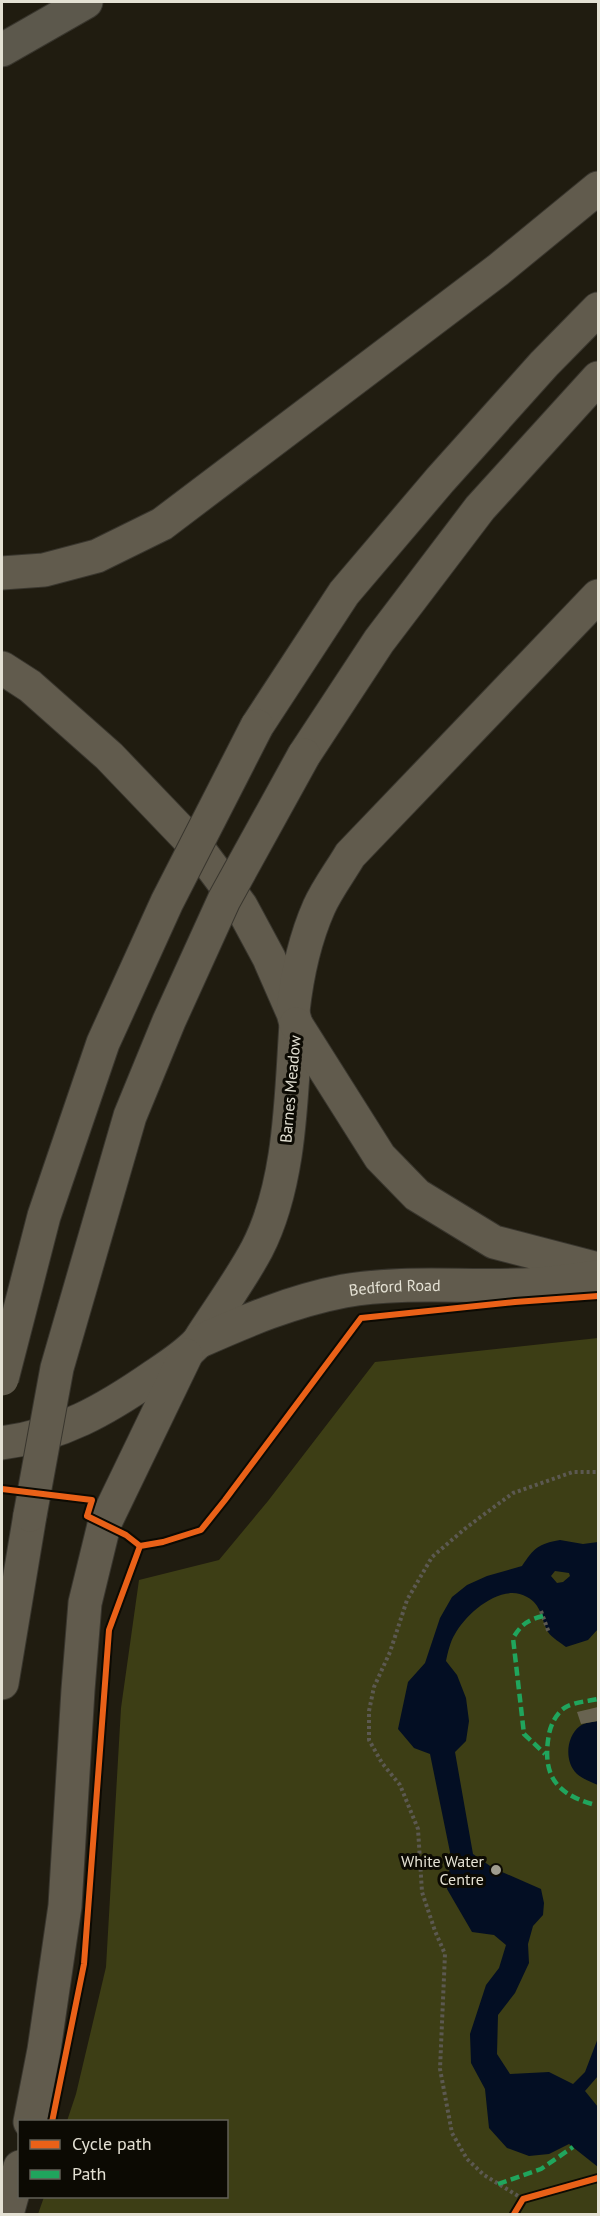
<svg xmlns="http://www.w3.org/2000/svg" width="600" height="2216" font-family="'PT Sans',sans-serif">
<rect width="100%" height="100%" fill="#201c10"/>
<!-- green -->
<path fill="#3d3e15" d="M 598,1338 L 598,2214 L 38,2214 L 44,2197 L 226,2196 L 226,2122 L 67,2121 L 76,2094 L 106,1967 L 121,1708 L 139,1580 L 219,1560 L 268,1501 L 375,1362 Z"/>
<!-- water -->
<g fill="#030e23" fill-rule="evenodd">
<path d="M 560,1540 L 583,1544 L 598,1542 L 598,1629 L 588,1640 L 566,1647 C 561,1643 552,1638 548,1632 C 541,1619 542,1605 527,1597 C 501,1582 466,1614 455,1634 C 450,1642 448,1652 446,1661 L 457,1675 L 466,1698 L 469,1721 L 466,1741 L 455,1752 L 473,1854 L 493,1868 L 541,1889 L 544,1903 L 543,1915 L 533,1926 L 528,1944 L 529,1963 L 515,1993 L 498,2015 L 497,2054 L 510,2074 L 549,2072 L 573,2084 L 585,2072 L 598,2038 L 598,2076 L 585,2091 L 598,2107 L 598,2167 L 569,2144 L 549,2154 L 529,2156 L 507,2148 L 489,2128 L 485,2089 L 471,2063 L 470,2034 L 486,1985 L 499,1968 L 506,1945 L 494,1935 L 472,1932 L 447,1889 L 451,1857 L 430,1754 L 414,1748 L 398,1729 L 408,1682 L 425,1663 L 440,1618 L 452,1597 L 467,1585 L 487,1576 L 522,1566 C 534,1548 538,1544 560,1540 ZM 555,1571 L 569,1573 L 570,1576 L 563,1582 L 557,1583 L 551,1576 Z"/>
<path d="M 598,1721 L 598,1785 C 591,1782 583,1779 577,1774 C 564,1762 566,1736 580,1726 C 585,1722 593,1722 598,1721 Z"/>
</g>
<!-- building -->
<path fill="#686350" d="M 598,1707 L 598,1721 L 581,1724 L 577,1712 Z"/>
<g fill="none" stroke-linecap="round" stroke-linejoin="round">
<defs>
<path id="major" d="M 2,50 L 86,2"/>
<g id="highway">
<path d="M 2,573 L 44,570 L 97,556 L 162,524 L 498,270 L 598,188"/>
<path d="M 2,668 L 30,686 L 109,756 L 200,851 L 241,906 L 269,958 L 293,1013 L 296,1024 C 291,1096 291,1183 257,1249 C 240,1281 217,1312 198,1342 C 185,1356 169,1366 154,1376 C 105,1410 61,1435 2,1443"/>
<path d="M 257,726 L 344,593 L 440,480 L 544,364 L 598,309"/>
<path d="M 304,755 L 379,641 L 480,508 L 598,378"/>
<path d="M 293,1011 C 297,975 304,941 319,907 C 327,889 340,872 350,855 L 598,596"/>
<path d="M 296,1024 L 380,1157 L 417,1195 L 494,1242 L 598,1269"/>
<path id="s1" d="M 198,1342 C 245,1321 292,1301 344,1291 C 401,1281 459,1287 517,1285 C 544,1285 572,1280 598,1277"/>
<path d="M 2,1683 L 30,1515"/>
<path d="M 30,2122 L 44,2050 L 65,1906 L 78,1690 L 85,1603 L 104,1525 L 186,1355"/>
<path d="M 7,2214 L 20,2167"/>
</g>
</defs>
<!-- major casing -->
<use href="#major" stroke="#39362e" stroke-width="35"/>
<!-- highway casing -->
<use href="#highway" stroke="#39362e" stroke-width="35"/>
<!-- path -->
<g stroke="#5c5951" stroke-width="4" stroke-dasharray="3 3" stroke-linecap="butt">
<path d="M 541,1611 L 549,1633"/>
<path d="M 523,2199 L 484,2175 L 467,2159 L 452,2133 L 440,2069 L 445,1954 L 435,1931 L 422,1892 L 418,1829 L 400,1785 L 382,1763 L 369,1740 L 369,1711 L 374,1687 L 390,1652 L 407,1600 L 432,1557 L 467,1527 L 513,1493 L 573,1472 L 598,1472"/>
</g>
<!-- major -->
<use href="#major" stroke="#5c584c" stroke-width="33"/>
<!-- highway -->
<use href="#highway" stroke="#615b4d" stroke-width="33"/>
<defs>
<g id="highway-bridge">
<path d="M 2,1379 L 44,1216 L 103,1043 L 167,902 L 257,726"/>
<path d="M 30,1515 L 57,1368 L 130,1116 L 169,1021 L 224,900 L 304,755"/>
</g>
</defs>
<!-- highway-bridge casing -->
<use href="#highway-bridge" stroke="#39362e" stroke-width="35" stroke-linecap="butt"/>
<!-- highway-bridge -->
<use href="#highway-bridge" stroke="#615b4d" stroke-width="33"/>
<!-- quiet -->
<g stroke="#20a55d" stroke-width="4.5" stroke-dasharray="9 4.5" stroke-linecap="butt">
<path d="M 543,1616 C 527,1620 521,1625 513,1638 L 524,1734 L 545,1754"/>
<path d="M 592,1804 C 554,1793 542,1773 549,1734 C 551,1724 557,1712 566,1707 C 575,1702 589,1701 598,1699"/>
<path d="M 498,2184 L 541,2169 L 573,2147"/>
</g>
<defs>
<g id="cycleway">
<path d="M 2,1489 L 92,1500 L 87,1516 L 126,1535 L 140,1546"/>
<path d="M 52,2122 L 84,1964 L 109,1630 L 140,1546 L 163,1542 L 201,1530 L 225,1500 L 361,1318 L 515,1302 L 598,1296"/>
<path d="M 514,2214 L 523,2199 L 598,2178"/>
</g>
</defs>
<!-- cycleway casing -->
<use href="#cycleway" stroke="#0c0a03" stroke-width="10"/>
<!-- cycleway -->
<use href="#cycleway" stroke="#ea6118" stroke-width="6"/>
</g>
<!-- markers -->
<circle fill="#9f9c8f" stroke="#0c0a03" stroke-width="2" cx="496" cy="1870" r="6"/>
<g text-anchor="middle" stroke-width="6" stroke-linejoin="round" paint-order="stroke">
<!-- street labels -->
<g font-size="16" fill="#e4e1d4" stroke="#0c0a03">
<text transform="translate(290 1089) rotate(-85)" y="6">Barnes Meadow</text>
<text dy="6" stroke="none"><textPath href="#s1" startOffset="206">Bedford Road</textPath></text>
</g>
<!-- poi labels -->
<g font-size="16" fill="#e4e1d4" stroke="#0c0a03" text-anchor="end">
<text x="484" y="1867">White Water<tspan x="484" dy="18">Centre</tspan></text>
</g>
</g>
<!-- border -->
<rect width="600" height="2216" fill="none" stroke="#e4e1d4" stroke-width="6"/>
<!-- legend -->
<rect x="18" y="2120" width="210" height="78" fill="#0c0a03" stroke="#626057" stroke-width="1.5"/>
<rect x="30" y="2140" width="30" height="9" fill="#ea6118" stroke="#626057" stroke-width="1.5"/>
<text x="72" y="2150" font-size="18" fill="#e4e1d4">Cycle path</text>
<rect x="30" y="2170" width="30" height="9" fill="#20a55d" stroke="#626057" stroke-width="1.5"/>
<text x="72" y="2180" font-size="18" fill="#e4e1d4">Path</text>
</svg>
